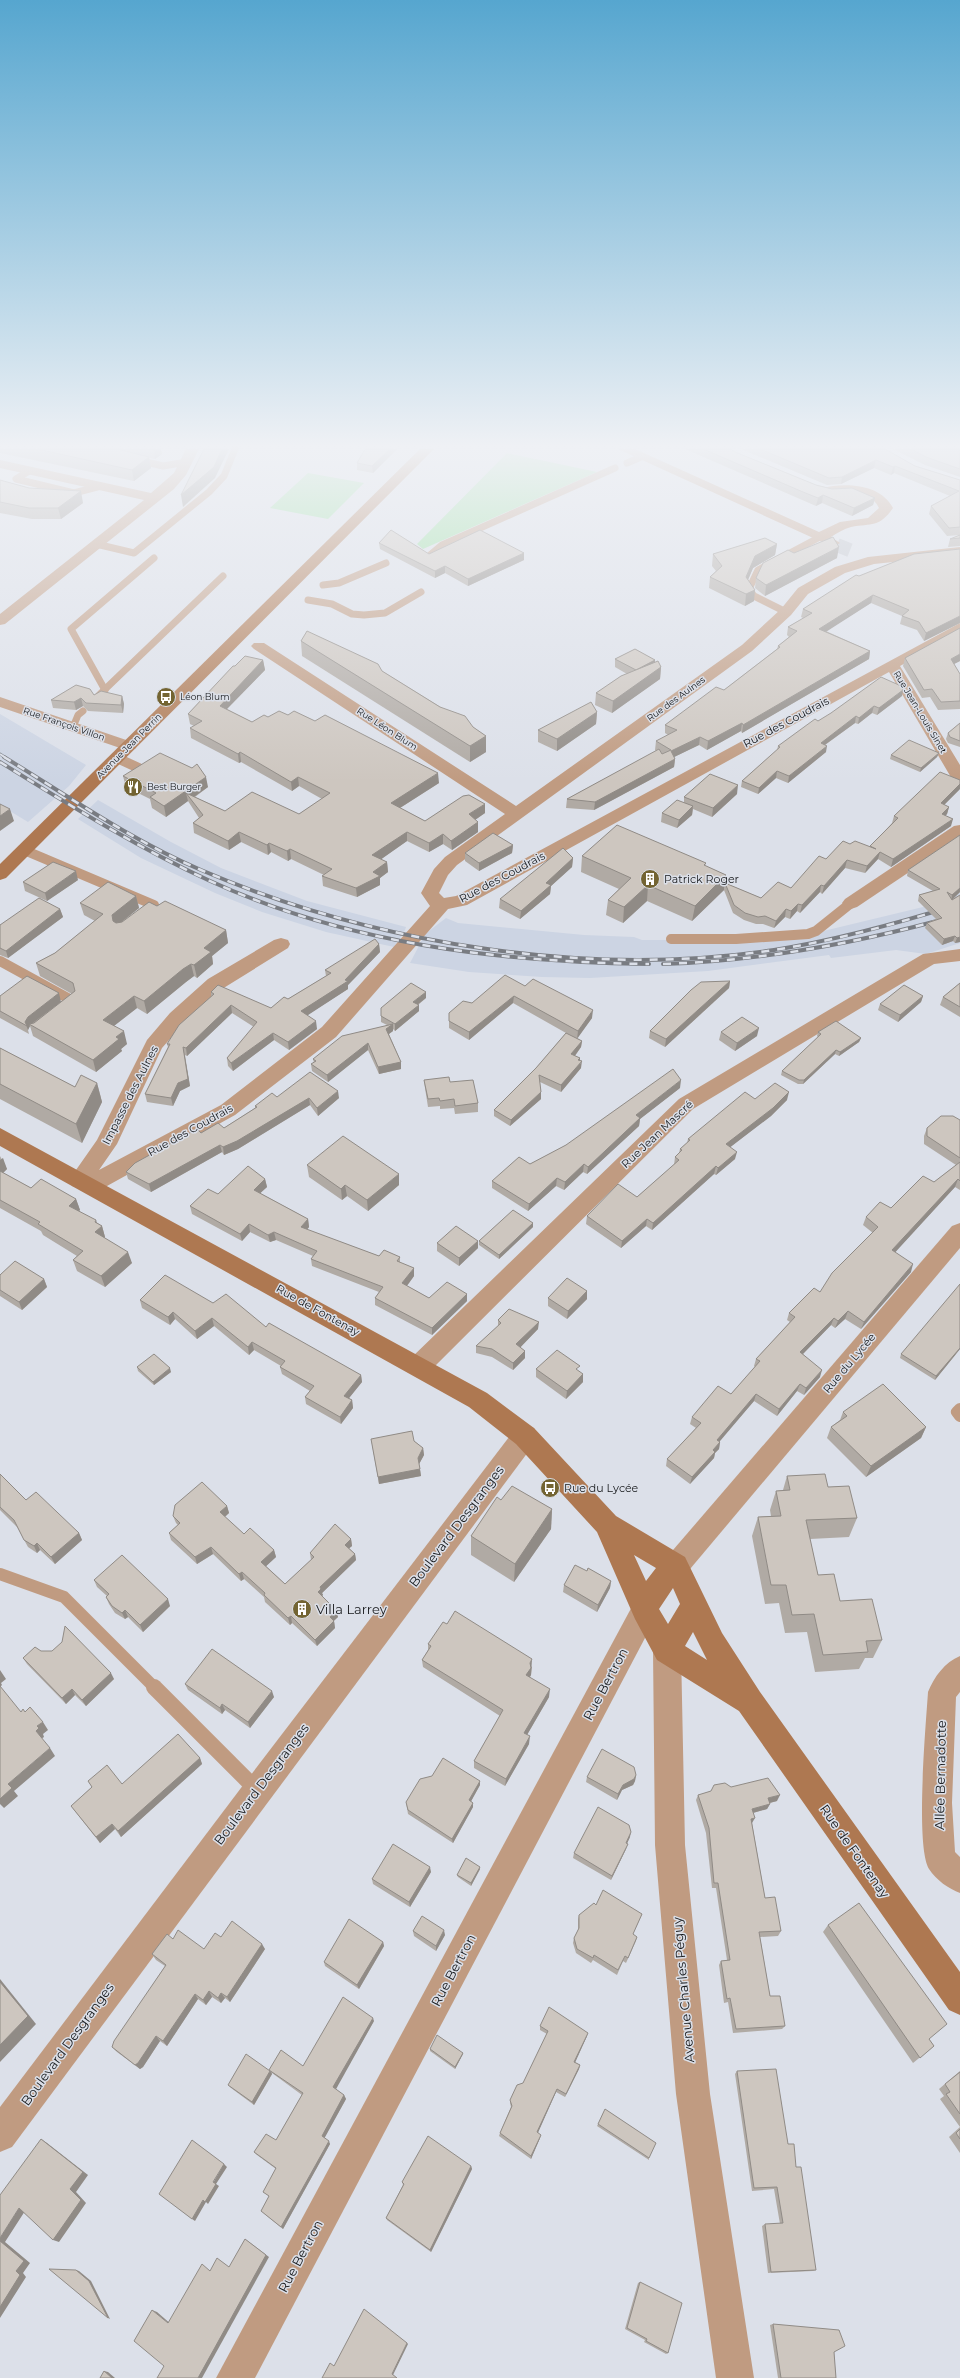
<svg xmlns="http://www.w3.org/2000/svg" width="960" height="2378" font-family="Montserrat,sans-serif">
<rect width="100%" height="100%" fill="#dce0e9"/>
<!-- built -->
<g fill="#ccd4e3">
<path d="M 0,714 L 86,765 L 69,786 L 28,822 L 0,805 Z"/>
<path d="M 98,800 L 171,842 L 221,868 L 307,901 L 406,927 L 405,930 L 394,947 L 326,932 L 262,912 L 215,893 L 141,858 L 78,819 Z"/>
<path d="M 960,889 L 960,943 L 926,954 L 896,950 L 831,958 L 829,955 L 708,971 L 590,978 L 542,977 L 469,972 L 410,963 L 425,934 L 446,918 L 458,923 L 584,935 L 634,937 L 642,940 L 738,940 L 811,934 L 923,907 L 946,899 Z"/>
</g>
<!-- green -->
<g fill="#94e19c">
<path d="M 507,453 L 597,472 L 423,549 L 417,544 Z"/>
<path d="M 308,473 L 364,483 L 328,519 L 270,508 Z"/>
</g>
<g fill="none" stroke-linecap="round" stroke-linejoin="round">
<!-- minor-tunnel -->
<path stroke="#bec2ca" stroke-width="14" stroke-dasharray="14 7" stroke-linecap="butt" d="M 837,545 L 852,551"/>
<!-- service-far3 -->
<g stroke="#c09b81" stroke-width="7">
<path d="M 137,460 L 163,466 L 187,462"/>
<path d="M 627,463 L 641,457"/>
<path d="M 29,471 L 16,479 L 74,493 L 101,486"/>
<path d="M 96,544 L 134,553 L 209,492 L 224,476 L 235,449"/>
<path d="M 429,556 L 442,545 L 615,468"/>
<path d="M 323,585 L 339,583 L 386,563"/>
<path d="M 308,600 L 332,604 L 352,614 L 364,615 L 385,613 L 421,592"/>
<path d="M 786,612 L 754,596 L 749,589 L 758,570 L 820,537"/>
<path d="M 105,690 L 71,629 L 154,558"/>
<path d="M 99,695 L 223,576"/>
<path d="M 73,727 L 78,715 L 83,711"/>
</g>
<!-- service-far2 -->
<g stroke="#c09b81" stroke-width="10">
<path d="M 117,758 L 143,770"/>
<path d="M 24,850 L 154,905 L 147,910"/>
<path d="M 671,939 L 736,939 L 808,934 L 816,931 L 851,903"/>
<path d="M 0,961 L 73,1001 L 67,1005"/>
</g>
<!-- service-far1 -->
<g stroke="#c09b81" stroke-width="12">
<path d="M 960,1409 L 957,1412 L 960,1416"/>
<path d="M 0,1574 L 64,1597 L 155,1688"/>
</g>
<!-- service -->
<path stroke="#c09b81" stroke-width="16" d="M 154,1687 L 257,1790"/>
<!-- minor -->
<g fill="#c09b81" fill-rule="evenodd">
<path d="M 186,449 L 199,449 L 186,475 L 174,489 L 5,624 L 0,625 L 0,614 L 144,500 L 0,468 L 0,460 L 151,493 L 174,473 Z"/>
<path d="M 618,449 L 635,449 L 819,532 L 840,522 L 868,518 L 879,508 C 869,486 840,498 822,494 L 820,491 L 822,488 C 846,482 881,484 893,508 C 879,528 872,523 851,527 C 844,529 837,533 831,537 L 840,543 L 833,547 Z"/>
<path d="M 960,547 L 960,555 L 874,564 L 845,573 L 808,594 L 791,615 L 752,651 L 457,865 L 448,875 L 439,893 L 444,898 L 456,896 L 960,623 L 960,633 L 900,666 L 960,765 L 960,784 L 954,783 L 952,779 L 889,672 L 467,905 L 448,909 L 336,1037 L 235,1115 L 98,1191 L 90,1193 L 72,1186 L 69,1180 L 97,1140 L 147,1040 L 170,1013 L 208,979 L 274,940 L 281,938 L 288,940 L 290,944 L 288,948 L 222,989 L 184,1023 L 162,1048 L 117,1144 L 99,1170 L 221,1105 L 322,1027 L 430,906 L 421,893 L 434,869 L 445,857 L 505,814 L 254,649 L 251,646 L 254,643 L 264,643 L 516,806 L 742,645 L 781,609 L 798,588 L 835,567 L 868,557 Z"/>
<path d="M 0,697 L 135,743 L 137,746 L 135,749 L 123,749 L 0,707 Z"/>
<path d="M 960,825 L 960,838 L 857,907 L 851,909 L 845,907 L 842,903 L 845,899 L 954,826 Z"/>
<path d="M 960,949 L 960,961 L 934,964 L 693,1109 L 428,1373 L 419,1376 L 410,1373 L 407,1366 L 410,1359 L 679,1099 L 923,954 Z"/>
<path d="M 960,1223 L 960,1248 L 685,1575 L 676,1578 L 667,1575 L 663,1566 L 667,1557 L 952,1226 Z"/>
<path d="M 525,1425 L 534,1428 L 538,1436 L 534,1444 L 12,2147 L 0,2152 L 0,2107 L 247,1780 L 516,1428 Z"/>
<path d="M 645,1597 L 655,1601 L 659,1610 L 655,1619 L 255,2378 L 216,2378 L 635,1601 Z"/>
<path d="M 667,1636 L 677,1640 L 681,1650 L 685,1845 L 710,2094 L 754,2378 L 716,2378 L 676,2094 L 655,1845 L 653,1650 L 657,1640 Z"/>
<path d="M 960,1656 L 960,1692 L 956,1697 L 952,1803 L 955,1852 L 960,1857 L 960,1893 C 949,1889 936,1880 929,1869 C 915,1846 926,1724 928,1692 C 934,1677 945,1662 960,1656 Z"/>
</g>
<!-- secondary -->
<g fill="#ae7851" fill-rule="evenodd">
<path d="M 420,449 L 434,449 L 6,878 L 0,880 L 0,864 Z"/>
<path d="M 0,1128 L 487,1393 L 534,1428 L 616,1516 L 685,1557 L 722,1633 L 760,1692 L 960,1972 L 960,2015 L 949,2010 L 739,1711 L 657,1660 L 635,1619 L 597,1532 L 516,1444 L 469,1407 L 0,1146 ZM 634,1555 L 656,1568 L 646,1581 ZM 673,1588 L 680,1604 L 668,1624 L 659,1609 ZM 693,1632 L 707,1660 L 685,1646 Z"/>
</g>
<defs>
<path id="rail-far1" d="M 0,754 L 6,758"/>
<g id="rail">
<path d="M 4,757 C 68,796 131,840 201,870 C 374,944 587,978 774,950 C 838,940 899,923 960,904"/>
<path d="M 0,762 C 68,804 136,847 208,880 C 346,944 499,962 649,964"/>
<path d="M 663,964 C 757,961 847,945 937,921"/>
</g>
</defs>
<!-- rail-far1 casing -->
<use href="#rail-far1" stroke="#797c82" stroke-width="3"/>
<!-- rail casing -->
<use href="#rail" stroke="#797c82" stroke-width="4"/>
<!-- rail-far1 -->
<use href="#rail-far1" stroke="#dce0e9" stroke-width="2" stroke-dasharray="6" stroke-linecap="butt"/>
<!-- rail -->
<use href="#rail" stroke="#dce0e9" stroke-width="2.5" stroke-dasharray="8" stroke-linecap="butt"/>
</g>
<!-- wall -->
<g fill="#b0aaa4">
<path d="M 0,449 L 161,449 L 162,454 L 155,459 L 149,458 L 151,468 L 134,481 L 0,453 Z"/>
<path d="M 366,449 L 397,449 L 373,473 L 357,470 L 357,463 Z"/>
<path d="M 685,449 L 731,449 L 735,452 L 816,485 L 875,498 L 873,505 L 852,516 L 822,503 L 816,506 Z"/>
<path d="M 741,449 L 885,449 L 915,466 L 960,480 L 960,546 L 948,547 L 950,539 L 960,535 L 947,536 L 929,514 L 931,506 L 950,496 L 894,473 L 891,475 L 874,468 L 841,484 L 827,485 Z"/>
<path d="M 893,449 L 960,449 L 960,477 L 925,465 Z"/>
<path d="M 0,480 L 83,503 L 61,519 L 32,519 L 0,513 Z"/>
<path d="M 379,543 L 429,554 L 524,553 L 524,560 L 468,586 L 445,573 L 435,578 L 380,549 Z"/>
<path d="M 777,544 L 775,555 L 753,568 L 748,580 L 754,601 L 745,606 L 709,588 L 710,577 L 716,571 L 712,566 L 713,554 Z"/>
<path d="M 960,549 L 960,623 L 924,641 L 917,630 L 900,624 L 902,616 L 871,603 L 826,631 L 870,651 L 869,659 L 742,733 L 741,731 L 707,750 L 699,745 L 674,757 L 675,759 L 674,767 L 594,810 L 566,808 L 567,799 L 656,751 L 655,750 L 656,741 L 668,735 L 665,733 L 665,725 L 724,690 L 777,649 L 778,646 L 789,637 L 787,635 L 788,627 L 803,618 L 801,617 L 803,609 L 859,576 Z"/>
<path d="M 794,553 L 837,558 L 765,596 L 755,588 L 756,578 Z"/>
<path d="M 301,641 L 382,671 L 473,727 L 486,736 L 486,752 L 470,762 L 302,656 Z"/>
<path d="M 905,658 L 960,661 L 954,664 L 960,674 L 960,709 L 938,710 L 930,697 L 922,698 L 903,666 Z"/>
<path d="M 615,659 L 655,660 L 655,662 L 661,667 L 660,679 L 612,713 L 595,705 L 596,693 L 627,674 L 615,667 Z"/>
<path d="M 263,660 L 265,670 L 227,709 L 252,722 L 268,717 L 288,715 L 439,783 L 400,808 L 425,821 L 485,813 L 475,820 L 478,832 L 452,850 L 443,844 L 429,852 L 407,841 L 381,859 L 387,862 L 388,872 L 380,878 L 380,885 L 357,897 L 323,886 L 322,876 L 324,875 L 291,859 L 288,861 L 271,852 L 268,855 L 241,842 L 229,850 L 194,833 L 193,823 L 199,818 L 188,801 L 166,817 L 152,808 L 150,799 L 126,787 L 123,776 L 208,787 L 195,797 L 225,811 L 299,814 L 322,799 L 299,786 L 292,791 L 241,762 L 239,763 L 191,738 L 190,728 L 194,726 L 190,724 L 188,714 L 235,666 Z"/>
<path d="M 94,695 L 122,696 L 124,704 L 123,713 L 88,711 L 83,706 L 76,710 L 53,708 L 51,700 Z"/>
<path d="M 902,696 L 877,715 L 872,713 L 858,724 L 855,723 L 825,745 L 826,752 L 788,783 L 776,778 L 758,794 L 741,787 L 742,781 L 777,750 L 778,746 L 818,721 Z"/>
<path d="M 597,712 L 596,724 L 557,751 L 538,742 L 538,730 Z"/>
<path d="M 960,723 L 960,747 L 948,743 L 946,739 L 948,733 Z"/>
<path d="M 939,753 L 937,757 L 920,772 L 890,759 L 891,755 Z"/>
<path d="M 960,789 L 944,805 L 949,807 L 947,814 L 945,816 L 951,826 L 891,867 L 878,859 L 865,873 L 845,868 L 822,894 L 820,892 L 800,913 L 797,911 L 790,919 L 785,917 L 774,928 L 763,924 L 756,924 L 744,920 L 733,913 L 724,890 L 725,883 L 761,898 L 791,888 L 826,859 L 850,844 L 870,847 L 892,823 L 894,816 Z"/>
<path d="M 737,794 L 712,817 L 693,809 L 692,815 L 677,828 L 661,822 L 662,813 L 684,802 L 684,797 Z"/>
<path d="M 960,835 L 960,892 L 952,899 L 960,895 L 960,942 L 955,943 L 953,941 L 942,945 L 925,928 L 927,923 L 936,919 L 918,901 L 919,895 L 933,891 L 907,876 L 908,870 Z"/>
<path d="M 513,845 L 512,853 L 479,871 L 465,861 L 465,853 Z"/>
<path d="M 582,856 L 706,863 L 705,866 L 726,875 L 724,890 L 692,921 L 647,901 L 623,923 L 606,915 L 608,900 L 619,889 L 581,872 Z"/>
<path d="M 573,858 L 572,867 L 551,886 L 550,894 L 520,919 L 499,908 L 500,899 Z"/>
<path d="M 78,880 L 47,901 L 25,891 L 23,882 Z"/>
<path d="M 136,896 L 139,908 L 121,923 L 157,906 L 226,930 L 228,943 L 212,956 L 213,964 L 197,978 L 194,976 L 186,982 L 147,1014 L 137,1008 L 114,1026 L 127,1044 L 121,1049 L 122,1051 L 96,1072 L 33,1036 L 30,1026 L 28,1030 L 29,1034 L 0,1018 L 0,996 L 61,1002 L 72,994 L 40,976 L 36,963 L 55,953 L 95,921 L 84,915 L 80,903 Z"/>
<path d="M 60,909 L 63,917 L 8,958 L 0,955 L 0,925 Z"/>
<path d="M 379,944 L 380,952 L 348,985 L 348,989 L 307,1015 L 317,1029 L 289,1050 L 274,1040 L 233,1071 L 228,1066 L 227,1058 L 254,1027 L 232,1013 L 187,1056 L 185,1055 L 190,1086 L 180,1091 L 173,1106 L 147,1102 L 145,1094 L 168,1047 L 167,1044 L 211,997 L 211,992 L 271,1008 L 288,999 L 326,976 L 325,970 Z"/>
<path d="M 730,981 L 729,988 L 665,1047 L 649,1038 L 650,1031 Z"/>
<path d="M 960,983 L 960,1017 L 940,1005 L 943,997 Z"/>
<path d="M 525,986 L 592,1018 L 577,1038 L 582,1041 L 581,1047 L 575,1056 L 580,1058 L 580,1060 L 581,1068 L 561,1092 L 540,1082 L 541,1099 L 510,1126 L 494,1116 L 494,1110 L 536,1068 L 566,1033 L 513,1003 L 469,1040 L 449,1028 L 449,1013 L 472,1003 Z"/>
<path d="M 923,996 L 921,1002 L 898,1022 L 878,1010 L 880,1004 Z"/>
<path d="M 426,998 L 418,1005 L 419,1005 L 419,1011 L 395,1031 L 393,1029 L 393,1031 L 389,1034 L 401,1062 L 401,1069 L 379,1074 L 368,1050 L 328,1082 L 312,1071 L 311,1064 L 314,1063 L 313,1059 L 387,1025 L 381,1022 L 381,1016 Z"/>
<path d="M 721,1032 L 757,1036 L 735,1051 L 719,1040 Z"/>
<path d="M 818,1032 L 861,1038 L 859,1042 L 839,1056 L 835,1054 L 803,1084 L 798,1084 L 781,1075 L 782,1071 L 818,1037 L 817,1036 Z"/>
<path d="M 0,1048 L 75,1087 L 97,1083 L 102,1102 L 82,1143 L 0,1099 Z"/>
<path d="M 424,1080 L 450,1082 L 478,1103 L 478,1112 L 455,1114 L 454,1108 L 440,1109 L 440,1106 L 428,1107 L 425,1088 Z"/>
<path d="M 680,1088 L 640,1119 L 639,1126 L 587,1174 L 583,1172 L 564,1190 L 556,1186 L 528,1211 L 492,1188 L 492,1181 L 530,1164 Z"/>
<path d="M 277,1097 L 339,1098 L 318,1116 L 310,1105 L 238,1149 L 224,1155 L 222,1152 L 151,1192 L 128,1179 L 126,1172 L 201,1133 L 224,1128 L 255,1108 L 255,1106 Z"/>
<path d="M 755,1099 L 787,1100 L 771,1116 L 730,1147 L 735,1159 L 716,1175 L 714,1174 L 652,1230 L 646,1226 L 621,1248 L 586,1224 L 587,1216 L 637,1197 L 674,1165 L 675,1157 L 679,1153 L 680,1149 L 687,1143 L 688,1139 Z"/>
<path d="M 960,1120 L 960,1190 L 955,1187 L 895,1252 L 911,1272 L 861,1329 L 845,1319 L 835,1328 L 831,1325 L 803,1354 L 820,1377 L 804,1395 L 797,1391 L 777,1416 L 754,1401 L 719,1441 L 720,1442 L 719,1449 L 715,1453 L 714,1458 L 690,1484 L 666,1466 L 667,1459 L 696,1428 L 690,1424 L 692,1417 L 731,1394 L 755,1367 L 754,1366 L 756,1359 L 790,1322 L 787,1320 L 789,1313 L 820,1292 L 873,1233 L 863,1225 L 866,1217 L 891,1208 L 934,1182 L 956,1165 L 924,1144 L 924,1136 L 927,1128 Z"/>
<path d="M 0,1156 L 7,1169 L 3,1173 L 31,1188 L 76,1199 L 80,1210 L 79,1211 L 102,1226 L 105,1237 L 105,1238 L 132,1263 L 105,1287 L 77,1271 L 73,1260 L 77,1256 L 43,1235 L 41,1231 L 0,1208 Z"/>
<path d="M 307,1165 L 399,1185 L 368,1211 L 347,1196 L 342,1200 L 309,1177 Z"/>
<path d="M 265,1179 L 267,1187 L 260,1193 L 308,1219 L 309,1227 L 307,1230 L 379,1256 L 400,1257 L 400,1262 L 414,1276 L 407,1286 L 429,1298 L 467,1301 L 432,1335 L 375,1305 L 375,1298 L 379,1292 L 312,1266 L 311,1259 L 313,1256 L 276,1240 L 270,1242 L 250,1232 L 242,1241 L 192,1214 L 190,1206 L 218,1194 Z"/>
<path d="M 533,1223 L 533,1227 L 499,1259 L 479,1245 L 479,1241 Z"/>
<path d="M 478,1241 L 478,1248 L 459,1266 L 437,1251 L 437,1243 Z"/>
<path d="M 0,1275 L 44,1279 L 47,1287 L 22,1310 L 0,1296 Z"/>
<path d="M 587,1291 L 587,1299 L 567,1319 L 548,1306 L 548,1298 Z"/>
<path d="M 140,1300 L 213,1303 L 266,1327 L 361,1375 L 362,1382 L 349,1398 L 352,1400 L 353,1408 L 341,1424 L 306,1404 L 305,1397 L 310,1391 L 282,1374 L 280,1367 L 281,1366 L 254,1350 L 249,1355 L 214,1326 L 197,1339 L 175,1319 L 170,1325 L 142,1308 Z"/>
<path d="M 498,1320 L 538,1329 L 520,1347 L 525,1351 L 525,1358 L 513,1370 L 492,1357 L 476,1353 L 476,1346 L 498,1326 Z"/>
<path d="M 960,1349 L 935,1380 L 900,1358 L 901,1354 Z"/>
<path d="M 137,1367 L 171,1372 L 154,1385 L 138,1371 Z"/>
<path d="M 536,1369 L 579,1371 L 583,1382 L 566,1399 L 536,1377 Z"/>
<path d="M 843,1412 L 926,1427 L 921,1438 L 866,1477 L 827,1438 L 831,1427 L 840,1420 Z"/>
<path d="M 371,1439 L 414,1441 L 423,1448 L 424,1455 L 419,1464 L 421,1476 L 379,1484 Z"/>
<path d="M 0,1474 L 26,1500 L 79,1533 L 82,1540 L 55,1564 L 40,1550 L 37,1553 L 28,1547 L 17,1527 L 0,1510 Z"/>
<path d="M 787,1476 L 828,1487 L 857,1518 L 849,1537 L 810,1539 L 818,1575 L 840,1601 L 882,1640 L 873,1658 L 865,1658 L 859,1669 L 815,1672 L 807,1632 L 785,1633 L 779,1603 L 765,1604 L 752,1536 L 758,1517 L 771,1516 L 770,1510 L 776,1491 L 783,1490 Z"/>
<path d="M 501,1500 L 552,1509 L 551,1529 L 514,1582 L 471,1555 L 471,1536 Z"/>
<path d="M 227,1506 L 229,1513 L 225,1517 L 244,1534 L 274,1550 L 276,1557 L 266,1566 L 285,1584 L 311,1560 L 310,1553 L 351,1539 L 352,1546 L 349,1548 L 355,1554 L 356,1560 L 322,1593 L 323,1595 L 322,1596 L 336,1610 L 338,1617 L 334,1621 L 335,1628 L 317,1646 L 292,1623 L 290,1625 L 265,1602 L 264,1597 L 244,1579 L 241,1581 L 213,1554 L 197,1564 L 171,1540 L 169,1533 L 178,1525 L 176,1523 L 173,1516 Z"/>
<path d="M 587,1571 L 611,1581 L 610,1588 L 597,1612 L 563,1592 L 564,1585 Z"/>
<path d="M 94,1580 L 170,1606 L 143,1632 L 128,1617 L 125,1619 L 115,1613 L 109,1604 L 106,1597 L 107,1596 L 97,1587 Z"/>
<path d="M 447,1624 L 532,1667 L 531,1675 L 530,1677 L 549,1697 L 527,1735 L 529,1744 L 505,1786 L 474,1768 L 474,1761 L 500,1716 L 423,1667 L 422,1660 L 428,1650 L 428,1644 Z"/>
<path d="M 41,1651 L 114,1679 L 86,1706 L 75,1695 L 66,1704 L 27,1664 L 23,1658 Z"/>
<path d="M 185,1684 L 274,1697 L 250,1728 L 225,1710 L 222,1714 L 188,1690 Z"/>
<path d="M 200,1758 L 202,1764 L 121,1837 L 115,1829 L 100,1843 L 71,1806 L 92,1787 L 88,1781 L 122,1784 Z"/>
<path d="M 636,1775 L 635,1781 L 633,1785 L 622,1790 L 617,1800 L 586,1782 L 587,1777 Z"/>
<path d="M 480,1785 L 471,1801 L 473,1803 L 473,1807 L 453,1843 L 408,1814 L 406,1802 Z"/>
<path d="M 731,1787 L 777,1801 L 770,1803 L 770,1804 L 767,1809 L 753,1813 L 752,1823 L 765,1898 L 781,1931 L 778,1936 L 760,1937 L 770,1996 L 785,2026 L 782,2029 L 733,2033 L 728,2002 L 724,2003 L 719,1965 L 721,1961 L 727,1960 L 716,1888 L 712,1888 L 706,1833 L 696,1800 L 698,1795 Z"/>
<path d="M 630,1837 L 627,1843 L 626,1849 L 611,1880 L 573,1858 L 574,1853 Z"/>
<path d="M 480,1869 L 471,1886 L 458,1877 L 457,1875 Z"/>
<path d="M 431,1872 L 410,1907 L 373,1884 L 372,1879 Z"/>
<path d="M 596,1905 L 642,1914 L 633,1934 L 637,1937 L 636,1941 L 626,1963 L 623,1961 L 617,1975 L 593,1960 L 591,1963 L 576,1953 L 573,1943 L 574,1938 L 578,1930 L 578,1919 L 579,1915 Z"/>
<path d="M 828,1925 L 929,2039 L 934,2046 L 913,2063 L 823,1932 Z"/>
<path d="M 413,1931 L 445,1935 L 436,1951 L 414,1936 Z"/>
<path d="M 221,1937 L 265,1949 L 230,2002 L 225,1998 L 221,2003 L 212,1997 L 206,2005 L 198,1999 L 167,2046 L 160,2041 L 143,2067 L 140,2069 L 117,2052 L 112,2047 L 165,1966 L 156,1960 L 152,1954 L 173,1939 L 204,1949 Z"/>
<path d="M 383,1942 L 384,1946 L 359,1989 L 325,1966 L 324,1962 Z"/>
<path d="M 374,2021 L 335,2089 L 344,2095 L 346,2099 L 324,2138 L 330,2144 L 283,2229 L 261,2211 L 269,2196 L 263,2192 L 276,2169 L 257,2155 L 254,2152 L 276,2140 L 302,2095 L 272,2073 L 272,2074 L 254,2105 L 231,2088 L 228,2085 L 270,2071 L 269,2070 L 303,2066 Z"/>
<path d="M 540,2026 L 587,2036 L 575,2062 L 580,2065 L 579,2069 L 565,2097 L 556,2092 L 538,2132 L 540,2138 L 531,2159 L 499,2136 L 500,2133 L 511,2107 L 510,2103 L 510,2100 L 523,2083 L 547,2034 L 540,2030 Z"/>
<path d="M 430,2049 L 463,2054 L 455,2069 L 430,2051 Z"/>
<path d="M 737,2071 L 788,2144 L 796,2167 L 816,2270 L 813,2271 L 768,2273 L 762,2226 L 765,2224 L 780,2224 L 774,2189 L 752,2191 L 735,2074 Z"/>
<path d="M 960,2071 L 960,2127 L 940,2099 L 944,2096 L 939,2089 Z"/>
<path d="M 598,2124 L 649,2158 L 649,2160 L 597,2126 Z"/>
<path d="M 960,2127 L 960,2153 L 949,2137 Z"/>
<path d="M 471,2166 L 472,2169 L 431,2252 L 387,2220 L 386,2218 L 403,2185 L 402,2182 Z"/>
<path d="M 640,2282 L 668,2353 L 666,2354 L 644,2342 L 645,2340 L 625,2329 L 638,2283 Z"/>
<path d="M 773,2324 L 834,2352 L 836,2378 L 778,2378 L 770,2325 Z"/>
</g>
<!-- shaded-wall -->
<g fill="#908b86">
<path d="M 154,449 L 161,449 L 162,454 L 155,459 Z"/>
<path d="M 222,449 L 229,449 L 215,478 L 183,507 L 181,495 Z"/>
<path d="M 390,449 L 397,449 L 373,473 L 372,466 Z"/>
<path d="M 149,457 L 151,468 L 134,481 L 132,470 Z"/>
<path d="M 876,460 L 874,468 L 841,484 L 842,477 Z"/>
<path d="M 895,466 L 894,473 L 891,475 L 893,467 Z"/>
<path d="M 81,491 L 83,503 L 61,519 L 58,508 Z"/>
<path d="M 823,495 L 822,503 L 816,506 L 818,498 Z"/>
<path d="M 875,498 L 873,505 L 852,516 L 854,508 Z"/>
<path d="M 777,544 L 775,555 L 753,568 L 744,589 L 746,577 L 755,556 Z"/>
<path d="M 839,547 L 837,558 L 765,596 L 766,585 Z"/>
<path d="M 524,553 L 524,560 L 468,586 L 468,579 Z"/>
<path d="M 445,566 L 445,573 L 435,578 L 435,571 Z"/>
<path d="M 755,590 L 754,601 L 745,606 L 746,594 Z"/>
<path d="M 873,595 L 871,603 L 818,637 L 819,629 Z"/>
<path d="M 960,616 L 960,623 L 924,641 L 926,633 Z"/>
<path d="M 870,651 L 869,659 L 742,733 L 743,725 Z"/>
<path d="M 960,654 L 960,661 L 948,667 L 951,659 Z"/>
<path d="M 263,660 L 265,670 L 221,715 L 220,706 Z"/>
<path d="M 655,660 L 654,668 L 636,670 Z"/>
<path d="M 661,667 L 660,679 L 612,713 L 613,701 Z"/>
<path d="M 903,690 L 902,696 L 877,715 L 879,708 Z"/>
<path d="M 122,696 L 124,704 L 123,713 L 121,705 Z"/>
<path d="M 81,698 L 83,706 L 76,710 L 74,702 Z"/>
<path d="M 874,706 L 872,713 L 858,724 L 859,718 Z"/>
<path d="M 597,712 L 596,724 L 557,751 L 557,739 Z"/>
<path d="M 856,716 L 855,723 L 819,749 L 821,743 Z"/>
<path d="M 742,723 L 741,731 L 707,750 L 708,741 Z"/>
<path d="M 486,736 L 486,752 L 470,762 L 470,746 Z"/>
<path d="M 700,737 L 699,745 L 670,759 L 671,751 Z"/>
<path d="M 827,746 L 826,752 L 788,783 L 789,776 Z"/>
<path d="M 240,752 L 241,762 L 239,763 L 238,754 Z"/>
<path d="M 939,753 L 937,757 L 920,772 L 921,768 Z"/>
<path d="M 675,759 L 674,767 L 594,810 L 595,802 Z"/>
<path d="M 777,771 L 776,778 L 758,794 L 759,788 Z"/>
<path d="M 438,773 L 439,783 L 392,813 L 391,803 Z"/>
<path d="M 206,777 L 208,787 L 191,799 L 186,793 L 188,801 L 166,817 L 164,806 Z"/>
<path d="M 298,777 L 299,786 L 292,791 L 291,782 Z"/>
<path d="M 960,784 L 960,789 L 939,810 L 941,803 Z"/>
<path d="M 738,785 L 737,794 L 712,817 L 713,808 Z"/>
<path d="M 485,804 L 485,813 L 469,824 L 469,814 Z"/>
<path d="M 693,806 L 692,815 L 677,828 L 679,820 Z"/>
<path d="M 949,807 L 947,814 L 940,821 L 942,814 Z"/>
<path d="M 10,809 L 14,821 L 0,831 L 0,816 Z"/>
<path d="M 953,819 L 951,826 L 891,867 L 893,859 Z"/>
<path d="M 478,822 L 478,832 L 452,850 L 451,841 Z"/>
<path d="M 239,832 L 241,842 L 229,850 L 228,841 Z"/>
<path d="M 407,832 L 407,841 L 373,865 L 372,855 Z"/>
<path d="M 443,834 L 443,844 L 429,852 L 429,843 Z"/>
<path d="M 269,843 L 271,852 L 268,855 L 267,845 Z"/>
<path d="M 513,845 L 512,853 L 479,871 L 479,863 Z"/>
<path d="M 290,849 L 291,859 L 288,861 L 287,851 Z"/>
<path d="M 880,852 L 878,859 L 865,873 L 867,866 Z"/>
<path d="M 573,858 L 572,867 L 551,886 L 550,894 L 520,919 L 521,911 L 546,883 Z"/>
<path d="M 847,860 L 845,868 L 822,894 L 824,886 Z"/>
<path d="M 387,862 L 388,872 L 380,878 L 380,885 L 357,897 L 356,888 L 373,872 Z"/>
<path d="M 76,871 L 78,880 L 47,901 L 45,893 Z"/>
<path d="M 726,875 L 724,890 L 692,921 L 695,906 Z"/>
<path d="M 648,885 L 647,901 L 623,923 L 624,907 Z"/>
<path d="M 821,885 L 820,892 L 800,913 L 802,905 Z"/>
<path d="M 960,888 L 960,892 L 951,901 L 952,895 Z"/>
<path d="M 136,896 L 139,908 L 115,927 L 113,921 L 112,915 Z"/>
<path d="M 798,904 L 797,911 L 790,919 L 791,911 Z"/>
<path d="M 60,909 L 63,917 L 8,958 L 6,951 Z"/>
<path d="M 786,909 L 785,917 L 774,928 L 776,921 Z"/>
<path d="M 226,930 L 228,943 L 212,956 L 213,964 L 197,978 L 194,965 L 204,948 Z"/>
<path d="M 955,936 L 953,941 L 942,945 L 944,939 Z"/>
<path d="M 960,937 L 960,942 L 955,943 L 957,938 Z"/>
<path d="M 379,944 L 380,952 L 348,985 L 348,989 L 302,1019 L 301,1011 L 345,980 Z"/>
<path d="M 191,964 L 194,976 L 186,982 L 147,1014 L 144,1001 L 183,969 Z"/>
<path d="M 730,981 L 729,988 L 665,1047 L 666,1039 Z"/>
<path d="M 426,992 L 426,998 L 413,1008 L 413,1002 Z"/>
<path d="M 59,993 L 61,1002 L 30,1025 L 29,1024 L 30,1026 L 28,1030 L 25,1022 L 28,1017 Z"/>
<path d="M 134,996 L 137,1008 L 106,1032 L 103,1020 Z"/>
<path d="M 514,996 L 513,1003 L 469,1040 L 469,1032 Z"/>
<path d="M 923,996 L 921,1002 L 898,1022 L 900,1015 Z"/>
<path d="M 231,1005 L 232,1013 L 187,1056 L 186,1048 Z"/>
<path d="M 419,1005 L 419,1011 L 395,1031 L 395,1024 Z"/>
<path d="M 593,1010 L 592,1018 L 577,1039 L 578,1031 Z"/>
<path d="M 316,1021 L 317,1029 L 289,1050 L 288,1042 Z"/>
<path d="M 393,1024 L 393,1031 L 386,1036 L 386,1029 Z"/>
<path d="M 759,1028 L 757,1036 L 735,1051 L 737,1043 Z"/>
<path d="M 124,1031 L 127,1044 L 121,1049 L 122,1051 L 96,1072 L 93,1060 L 116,1037 Z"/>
<path d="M 273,1033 L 274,1040 L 233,1071 L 231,1063 Z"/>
<path d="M 861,1038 L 859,1042 L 839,1056 L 840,1052 Z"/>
<path d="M 582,1041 L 581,1047 L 571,1061 L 571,1054 Z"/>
<path d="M 368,1043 L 368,1050 L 328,1082 L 327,1075 Z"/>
<path d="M 183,1047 L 190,1086 L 180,1091 L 173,1106 L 171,1098 Z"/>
<path d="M 836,1050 L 835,1054 L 803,1084 L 804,1080 Z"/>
<path d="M 580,1058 L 580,1064 L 582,1061 L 581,1068 L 561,1092 L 561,1085 Z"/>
<path d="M 401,1062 L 401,1069 L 379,1074 L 378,1067 Z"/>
<path d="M 681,1080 L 680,1088 L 640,1119 L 639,1126 L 587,1174 L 588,1167 L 636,1115 Z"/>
<path d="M 97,1083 L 102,1102 L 82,1143 L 76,1124 Z"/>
<path d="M 338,1091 L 339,1098 L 318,1116 L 317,1108 Z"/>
<path d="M 541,1092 L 541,1099 L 510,1126 L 511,1120 Z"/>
<path d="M 789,1092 L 787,1100 L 771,1116 L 724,1152 L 726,1144 Z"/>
<path d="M 309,1098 L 310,1105 L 238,1149 L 224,1155 L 223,1147 Z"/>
<path d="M 220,1145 L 222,1152 L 151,1192 L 149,1184 Z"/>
<path d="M 737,1152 L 735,1159 L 716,1175 L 718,1168 Z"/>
<path d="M 3,1158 L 7,1169 L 0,1176 L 0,1160 Z"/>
<path d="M 584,1164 L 583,1172 L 564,1190 L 565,1182 Z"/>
<path d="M 716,1166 L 714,1174 L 652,1230 L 653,1223 Z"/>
<path d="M 399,1174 L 399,1185 L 368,1211 L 367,1200 Z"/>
<path d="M 557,1178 L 556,1186 L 528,1211 L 529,1204 Z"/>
<path d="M 265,1179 L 267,1187 L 255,1198 L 254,1190 Z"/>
<path d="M 958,1179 L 955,1187 L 890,1258 L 892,1250 Z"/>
<path d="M 345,1185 L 347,1196 L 342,1200 L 341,1189 Z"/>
<path d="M 76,1199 L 80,1210 L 73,1217 L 69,1206 Z"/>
<path d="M 308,1219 L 309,1227 L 302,1235 L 301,1227 Z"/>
<path d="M 647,1219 L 646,1226 L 621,1248 L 622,1241 Z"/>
<path d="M 96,1220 L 99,1229 L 102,1226 L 105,1237 L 98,1244 L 95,1232 L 95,1222 Z"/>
<path d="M 533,1223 L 533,1227 L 499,1259 L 499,1255 Z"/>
<path d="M 249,1224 L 250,1232 L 242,1241 L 240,1234 Z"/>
<path d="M 274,1232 L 276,1240 L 270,1242 L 268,1235 Z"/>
<path d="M 478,1241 L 478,1248 L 459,1266 L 459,1258 Z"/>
<path d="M 128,1252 L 132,1263 L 105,1287 L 101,1276 Z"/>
<path d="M 913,1264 L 911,1272 L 861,1329 L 864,1322 Z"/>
<path d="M 414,1268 L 414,1276 L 403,1291 L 402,1283 Z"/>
<path d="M 44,1279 L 47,1287 L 22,1310 L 19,1302 Z"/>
<path d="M 587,1291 L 587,1299 L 567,1319 L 568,1311 Z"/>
<path d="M 467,1294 L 467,1301 L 432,1335 L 432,1328 Z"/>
<path d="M 848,1311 L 845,1319 L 835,1328 L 838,1321 Z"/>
<path d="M 173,1312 L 175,1319 L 170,1325 L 168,1317 Z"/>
<path d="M 212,1318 L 214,1326 L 197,1339 L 195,1331 Z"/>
<path d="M 834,1318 L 831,1325 L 798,1359 L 800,1352 Z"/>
<path d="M 539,1322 L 538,1329 L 516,1352 L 516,1344 Z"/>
<path d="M 252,1342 L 254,1350 L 249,1355 L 248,1347 Z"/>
<path d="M 960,1348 L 960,1349 L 935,1380 L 936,1376 Z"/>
<path d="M 525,1351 L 525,1358 L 513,1370 L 513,1363 Z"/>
<path d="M 170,1368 L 171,1372 L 154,1385 L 153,1382 Z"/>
<path d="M 822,1370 L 820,1377 L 804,1395 L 806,1388 Z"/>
<path d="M 583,1374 L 583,1382 L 566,1399 L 567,1391 Z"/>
<path d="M 361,1375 L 362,1382 L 345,1403 L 344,1396 Z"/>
<path d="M 800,1384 L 797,1391 L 777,1416 L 779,1409 Z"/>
<path d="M 756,1394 L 754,1401 L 715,1447 L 717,1440 Z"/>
<path d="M 352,1400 L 353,1408 L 341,1424 L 340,1417 Z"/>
<path d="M 926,1427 L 921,1438 L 866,1477 L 871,1466 Z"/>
<path d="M 720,1442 L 719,1449 L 715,1453 L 714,1458 L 690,1484 L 692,1477 L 713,1450 Z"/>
<path d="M 423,1448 L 424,1455 L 418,1466 L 418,1458 Z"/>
<path d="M 420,1469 L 421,1476 L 379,1484 L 378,1477 Z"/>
<path d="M 227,1506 L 229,1513 L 222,1519 L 220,1512 Z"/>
<path d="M 552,1509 L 551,1529 L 514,1582 L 515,1564 Z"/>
<path d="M 79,1533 L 82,1540 L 55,1564 L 51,1557 Z"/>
<path d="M 351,1539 L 352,1546 L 346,1551 L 345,1545 Z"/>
<path d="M 37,1543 L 40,1550 L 37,1553 L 34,1546 Z"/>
<path d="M 211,1547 L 213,1554 L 197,1564 L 195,1557 Z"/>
<path d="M 274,1550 L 276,1557 L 263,1569 L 261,1562 Z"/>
<path d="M 355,1554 L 356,1560 L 322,1593 L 323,1595 L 319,1599 L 318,1592 L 320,1587 Z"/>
<path d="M 242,1572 L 244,1579 L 241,1581 L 239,1574 Z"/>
<path d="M 611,1581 L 610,1588 L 597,1612 L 598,1605 Z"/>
<path d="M 168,1599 L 170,1606 L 143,1632 L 140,1625 Z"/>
<path d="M 125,1610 L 128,1617 L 125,1619 L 122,1613 Z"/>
<path d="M 336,1610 L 338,1617 L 331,1623 L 330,1617 Z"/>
<path d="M 291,1616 L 292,1623 L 290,1625 L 288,1618 Z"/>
<path d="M 334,1621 L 335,1628 L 317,1646 L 315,1640 Z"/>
<path d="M 532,1659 L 531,1675 L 526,1683 L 526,1675 L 530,1663 Z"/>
<path d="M 0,1670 L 6,1679 L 1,1683 L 2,1685 L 0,1687 Z"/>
<path d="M 111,1673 L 114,1679 L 86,1706 L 82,1700 Z"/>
<path d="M 72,1689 L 75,1695 L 66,1704 L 62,1698 Z"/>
<path d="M 550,1689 L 549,1697 L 524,1740 L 524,1733 Z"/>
<path d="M 272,1691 L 274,1697 L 250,1728 L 248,1722 Z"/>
<path d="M 222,1704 L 225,1710 L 222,1714 L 220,1708 Z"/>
<path d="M 43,1722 L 48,1730 L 43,1734 L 44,1737 L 41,1739 L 36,1731 L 37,1726 Z"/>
<path d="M 530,1736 L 529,1744 L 505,1786 L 506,1779 Z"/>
<path d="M 50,1748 L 55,1756 L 14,1791 L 18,1796 L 4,1808 L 0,1804 L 0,1799 L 8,1784 Z"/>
<path d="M 200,1758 L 202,1764 L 121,1837 L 118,1831 Z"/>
<path d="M 636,1775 L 635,1781 L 633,1785 L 622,1790 L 617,1800 L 618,1794 L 623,1785 Z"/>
<path d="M 480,1781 L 480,1785 L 469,1805 L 469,1800 Z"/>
<path d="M 780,1795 L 777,1801 L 765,1804 L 768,1798 Z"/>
<path d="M 473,1803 L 473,1807 L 453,1843 L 452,1839 Z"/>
<path d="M 770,1804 L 767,1809 L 749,1814 L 752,1809 Z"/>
<path d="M 755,1818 L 752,1823 L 748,1824 L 751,1819 Z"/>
<path d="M 112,1824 L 115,1829 L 100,1843 L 96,1837 Z"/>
<path d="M 631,1832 L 630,1837 L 625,1848 L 626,1843 Z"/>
<path d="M 628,1844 L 626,1849 L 611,1880 L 612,1876 Z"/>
<path d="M 430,1867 L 431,1872 L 410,1907 L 409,1902 Z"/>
<path d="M 480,1867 L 480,1869 L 471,1886 L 471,1883 Z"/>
<path d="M 444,1930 L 445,1935 L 436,1951 L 436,1946 Z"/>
<path d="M 383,1942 L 384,1946 L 359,1989 L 357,1985 Z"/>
<path d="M 262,1944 L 265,1949 L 230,2002 L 227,1997 Z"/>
<path d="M 0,1979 L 36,2024 L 0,2062 Z"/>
<path d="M 209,1991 L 212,1997 L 206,2005 L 203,2000 Z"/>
<path d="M 221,1993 L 225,1998 L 221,2003 L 218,1998 Z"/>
<path d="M 195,1994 L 198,1999 L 167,2046 L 163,2041 Z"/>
<path d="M 373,2018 L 374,2021 L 335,2091 L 333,2087 Z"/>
<path d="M 588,2033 L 587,2036 L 574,2065 L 574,2062 Z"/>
<path d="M 156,2036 L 160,2041 L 143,2067 L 140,2069 L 135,2065 Z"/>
<path d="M 463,2053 L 463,2054 L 455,2069 L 455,2067 Z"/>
<path d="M 580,2065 L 579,2069 L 565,2097 L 566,2094 Z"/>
<path d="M 270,2071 L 272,2074 L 254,2105 L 252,2102 Z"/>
<path d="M 557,2089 L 556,2092 L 537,2135 L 537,2132 Z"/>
<path d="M 344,2095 L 346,2099 L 324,2139 L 322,2136 Z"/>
<path d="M 541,2135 L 540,2138 L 531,2159 L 531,2156 Z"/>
<path d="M 41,2139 L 47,2143 L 88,2175 L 76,2192 L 86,2203 L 59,2242 L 53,2240 L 70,2189 Z"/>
<path d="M 329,2141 L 330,2144 L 283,2229 L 281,2227 Z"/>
<path d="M 224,2164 L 227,2167 L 216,2184 L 219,2186 L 208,2204 L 206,2202 L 195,2221 L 192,2219 Z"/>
<path d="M 471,2166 L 472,2169 L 431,2252 L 430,2250 Z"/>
<path d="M 19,2208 L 25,2211 L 5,2242 L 30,2263 L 23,2273 L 26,2277 L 0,2318 L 0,2307 L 16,2271 L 0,2241 L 0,2238 Z"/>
<path d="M 245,2239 L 269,2257 L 202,2378 L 198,2378 Z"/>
<path d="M 76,2270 L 79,2271 L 91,2281 L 110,2319 L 108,2318 Z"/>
<path d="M 152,2310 L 157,2312 L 172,2325 L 168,2323 Z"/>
<path d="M 407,2343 L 408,2344 L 393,2375 L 397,2378 L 392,2374 Z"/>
<path d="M 104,2371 L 108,2372 L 115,2378 L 112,2378 Z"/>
</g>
<!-- building -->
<g fill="#cdc6bf" stroke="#908b86">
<path d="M 37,449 L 117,449 L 149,457 L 132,470 Z"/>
<path d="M 204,449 L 222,449 L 214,467 L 181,495 Z"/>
<path d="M 366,449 L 390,449 L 372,466 L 357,463 L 364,451 Z"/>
<path d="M 703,449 L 731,449 L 735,452 L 816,485 L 832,489 L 852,488 L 875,498 L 854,508 L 823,495 L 818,498 L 803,492 Z"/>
<path d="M 760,449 L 885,449 L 915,466 L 960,480 L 960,527 L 949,528 L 931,506 L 959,491 L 895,466 L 893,467 L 876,460 L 842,477 L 829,478 Z"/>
<path d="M 911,449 L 960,449 L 960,469 L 926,457 Z"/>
<path d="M 0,480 L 29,488 L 81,491 L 58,508 L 29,508 L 0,502 Z"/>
<path d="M 391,530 L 429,554 L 480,530 L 524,553 L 468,579 L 445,566 L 435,571 L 379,543 Z"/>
<path d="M 960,535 L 960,538 L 950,539 Z"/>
<path d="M 833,537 L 839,547 L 766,585 L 756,578 L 763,563 L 788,550 L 794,553 Z"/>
<path d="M 765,538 L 777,544 L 755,556 L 746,577 L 755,590 L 746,594 L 710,577 L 722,566 L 713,554 Z"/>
<path d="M 960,549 L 960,616 L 926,633 L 919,622 L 902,616 L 909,610 L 873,595 L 819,629 L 870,651 L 743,725 L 742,723 L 708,741 L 700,737 L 671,751 L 675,759 L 595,802 L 567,799 L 659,749 L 662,754 L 671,750 L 656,741 L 677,730 L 665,725 L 716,687 L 724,690 L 780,647 L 778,646 L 797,631 L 788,627 L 812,613 L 803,609 L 856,575 L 859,576 L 914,554 Z"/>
<path d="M 960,628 L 960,654 L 951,659 L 960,674 L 960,701 L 941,702 L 932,689 L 924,690 L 905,658 Z"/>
<path d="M 307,631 L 378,664 L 382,671 L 440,707 L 465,716 L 473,727 L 486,736 L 470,746 L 301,641 Z"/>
<path d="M 635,649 L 655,660 L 636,670 L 615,659 Z"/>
<path d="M 245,656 L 263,660 L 220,706 L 252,722 L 264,715 L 268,717 L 279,711 L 288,715 L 294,711 L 315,721 L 325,715 L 438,773 L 391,803 L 425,821 L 463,796 L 469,795 L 485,804 L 469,814 L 478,822 L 451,841 L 443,834 L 429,843 L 407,832 L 372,855 L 387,862 L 373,872 L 380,876 L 356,888 L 322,876 L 332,869 L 290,849 L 287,851 L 269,843 L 267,845 L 239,832 L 228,841 L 193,823 L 203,815 L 186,793 L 225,811 L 252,792 L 299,814 L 330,793 L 298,777 L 291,782 L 240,752 L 238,754 L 190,728 L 202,721 L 188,714 L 233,666 L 235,666 Z"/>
<path d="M 658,661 L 661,667 L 613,701 L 596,693 L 621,676 Z"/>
<path d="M 881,677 L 901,686 L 903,690 L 879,708 L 874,706 L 859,718 L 856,716 L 821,743 L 827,746 L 789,776 L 777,771 L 759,788 L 742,781 L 780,747 L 778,746 L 815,719 L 818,721 L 831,713 Z"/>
<path d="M 76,685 L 90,689 L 94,695 L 101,691 L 122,696 L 121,705 L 86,703 L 81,698 L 74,702 L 51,700 Z"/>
<path d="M 591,702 L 597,712 L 557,739 L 538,730 Z"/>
<path d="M 960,723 L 960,741 L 950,737 L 948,733 Z"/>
<path d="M 909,740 L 939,753 L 921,768 L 891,755 Z"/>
<path d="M 160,753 L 192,768 L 197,764 L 206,777 L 164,806 L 150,797 L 156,793 L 123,776 Z"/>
<path d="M 940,772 L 960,780 L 960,784 L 941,803 L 949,807 L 942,814 L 953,819 L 893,859 L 880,852 L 867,866 L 847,860 L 824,886 L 821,885 L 802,905 L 798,904 L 791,911 L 786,909 L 776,921 L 765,916 L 758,917 L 745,913 L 734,905 L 725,883 L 761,898 L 778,882 L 791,888 L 819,856 L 826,859 L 843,841 L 850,844 L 855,841 L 876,849 L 870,846 L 898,818 L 894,816 Z"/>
<path d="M 710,774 L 738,785 L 713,808 L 684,797 Z"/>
<path d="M 677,800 L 693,806 L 679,820 L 662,813 Z"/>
<path d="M 0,804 L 10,809 L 0,816 Z"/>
<path d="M 617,825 L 706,863 L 704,865 L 726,875 L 695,906 L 648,885 L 624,907 L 608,900 L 631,878 L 582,856 Z"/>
<path d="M 493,833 L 513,845 L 479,863 L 465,853 Z"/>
<path d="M 960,835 L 960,888 L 952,895 L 947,892 L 952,900 L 960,895 L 960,937 L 957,938 L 955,936 L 944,939 L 927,923 L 942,918 L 919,895 L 940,889 L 908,870 Z"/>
<path d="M 563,848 L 573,858 L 546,883 L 551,885 L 521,911 L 500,899 Z"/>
<path d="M 53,862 L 76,871 L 45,893 L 23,882 Z"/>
<path d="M 108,882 L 136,896 L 112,915 L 113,921 L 116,923 L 122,922 L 149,902 L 157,906 L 165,901 L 226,930 L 204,948 L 211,952 L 194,965 L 191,964 L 183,969 L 144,1001 L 134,996 L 103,1020 L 124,1031 L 116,1037 L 119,1039 L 93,1060 L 29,1024 L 34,1023 L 75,991 L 73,983 L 36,963 L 55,953 L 103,914 L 80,903 Z"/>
<path d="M 39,898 L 60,909 L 6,951 L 0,948 L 0,925 Z"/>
<path d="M 375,939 L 379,944 L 345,980 L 348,981 L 301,1011 L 316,1021 L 288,1042 L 273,1033 L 231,1063 L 227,1058 L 257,1022 L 231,1005 L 186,1048 L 183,1047 L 188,1079 L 178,1083 L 171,1098 L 145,1094 L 170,1044 L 167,1044 L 179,1025 L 214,994 L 211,992 L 218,985 L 271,1008 L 284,997 L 288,999 L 331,973 L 325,970 Z"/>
<path d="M 505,975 L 525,986 L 533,979 L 593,1010 L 578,1031 L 514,996 L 469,1032 L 449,1021 L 449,1013 L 463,1001 L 472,1003 Z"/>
<path d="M 27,976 L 59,993 L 28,1017 L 25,1022 L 27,1026 L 0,1011 L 0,996 Z"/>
<path d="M 730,981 L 666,1039 L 650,1031 L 691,990 L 701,982 Z"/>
<path d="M 411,983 L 426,992 L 413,1002 L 419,1005 L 395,1024 L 381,1016 L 381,1008 Z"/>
<path d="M 960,983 L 960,1007 L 943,997 Z"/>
<path d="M 904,985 L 923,996 L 900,1015 L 880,1004 Z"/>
<path d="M 742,1017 L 759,1028 L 737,1043 L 721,1032 Z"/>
<path d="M 836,1021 L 861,1038 L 840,1052 L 836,1050 L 804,1080 L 799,1080 L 782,1071 L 821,1034 L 818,1032 Z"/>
<path d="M 393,1024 L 386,1029 L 401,1062 L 378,1067 L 368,1043 L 327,1075 L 311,1064 L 316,1061 L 313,1059 L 342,1036 Z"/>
<path d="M 566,1033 L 582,1041 L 571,1054 L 580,1058 L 578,1060 L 582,1061 L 561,1085 L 539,1075 L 541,1092 L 511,1120 L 494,1110 L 536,1068 Z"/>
<path d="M 0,1048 L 75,1087 L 81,1075 L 97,1083 L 76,1124 L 0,1084 Z"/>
<path d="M 673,1069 L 681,1080 L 636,1115 L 640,1118 L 588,1167 L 584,1164 L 565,1182 L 557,1178 L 529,1204 L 492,1181 L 519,1157 L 530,1164 L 566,1145 Z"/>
<path d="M 310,1072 L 338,1091 L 317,1108 L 309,1098 L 237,1141 L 223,1147 L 220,1145 L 149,1184 L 126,1172 L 135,1163 L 197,1129 L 201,1133 L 218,1123 L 224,1128 L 257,1107 L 255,1106 L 272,1093 L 277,1097 Z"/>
<path d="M 449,1077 L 450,1082 L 473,1080 L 478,1103 L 455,1106 L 454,1099 L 440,1101 L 439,1098 L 428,1099 L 424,1080 Z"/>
<path d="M 775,1083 L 789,1092 L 773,1108 L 726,1144 L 737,1152 L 718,1168 L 716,1166 L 653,1223 L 647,1219 L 622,1241 L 587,1216 L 618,1184 L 637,1197 L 679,1160 L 675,1157 L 682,1150 L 680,1149 L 690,1140 L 688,1139 L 745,1092 L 755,1099 Z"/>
<path d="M 941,1116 L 953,1116 L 960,1120 L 960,1158 L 927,1136 L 927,1128 Z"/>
<path d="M 343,1136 L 399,1174 L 367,1200 L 345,1185 L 341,1189 L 307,1165 Z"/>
<path d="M 960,1162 L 960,1181 L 958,1179 L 892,1250 L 913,1264 L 864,1322 L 848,1311 L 838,1321 L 834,1318 L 800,1352 L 822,1370 L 806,1388 L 800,1384 L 779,1409 L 756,1394 L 717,1440 L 720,1442 L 713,1450 L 715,1452 L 692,1477 L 667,1459 L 701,1423 L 692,1417 L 718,1386 L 731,1394 L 760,1361 L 756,1359 L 795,1317 L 789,1313 L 814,1288 L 820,1292 L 832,1273 L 878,1227 L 866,1217 L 880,1202 L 891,1208 L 923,1176 L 934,1182 Z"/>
<path d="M 248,1166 L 265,1179 L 254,1190 L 308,1219 L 301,1227 L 379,1256 L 384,1250 L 400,1257 L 397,1261 L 414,1268 L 402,1283 L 429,1298 L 447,1282 L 467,1294 L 432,1328 L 375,1298 L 383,1287 L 311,1259 L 317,1251 L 274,1232 L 268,1235 L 249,1224 L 240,1234 L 190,1206 L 208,1189 L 218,1194 Z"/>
<path d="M 0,1171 L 31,1188 L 41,1179 L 76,1199 L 69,1206 L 96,1220 L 95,1222 L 102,1226 L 95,1232 L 128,1252 L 101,1276 L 73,1260 L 83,1251 L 38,1224 L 40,1222 L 0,1200 Z"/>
<path d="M 513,1210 L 533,1223 L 499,1255 L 479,1241 Z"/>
<path d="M 456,1226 L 478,1241 L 459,1258 L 437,1243 Z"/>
<path d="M 15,1261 L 44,1279 L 19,1302 L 0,1290 L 0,1275 Z"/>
<path d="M 165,1275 L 213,1303 L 226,1294 L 266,1327 L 269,1323 L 361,1375 L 344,1396 L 352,1400 L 340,1417 L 305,1397 L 314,1386 L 280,1367 L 285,1361 L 252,1342 L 248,1347 L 212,1318 L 195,1331 L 173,1312 L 168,1317 L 140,1300 Z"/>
<path d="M 567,1278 L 587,1291 L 568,1311 L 548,1298 Z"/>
<path d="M 960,1284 L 960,1348 L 936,1376 L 901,1354 Z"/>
<path d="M 509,1309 L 539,1322 L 516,1344 L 525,1351 L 513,1363 L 492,1349 L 476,1346 L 501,1323 L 498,1320 Z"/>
<path d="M 557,1350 L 580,1366 L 576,1369 L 583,1374 L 567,1391 L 536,1369 Z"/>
<path d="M 154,1354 L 170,1368 L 153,1382 L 137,1367 Z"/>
<path d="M 883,1384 L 926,1427 L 871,1466 L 831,1427 L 847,1416 L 843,1412 Z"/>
<path d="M 412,1431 L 414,1441 L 423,1448 L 418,1458 L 420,1469 L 378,1477 L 371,1439 Z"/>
<path d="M 0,1474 L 26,1500 L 36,1492 L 79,1533 L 51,1557 L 37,1543 L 34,1546 L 24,1540 L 14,1520 L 0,1507 Z"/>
<path d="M 825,1474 L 828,1487 L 849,1486 L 857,1518 L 806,1520 L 818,1575 L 834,1574 L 840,1601 L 872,1599 L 882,1640 L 866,1641 L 868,1652 L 823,1655 L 814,1614 L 792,1615 L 786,1585 L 771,1585 L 758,1517 L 781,1516 L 776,1491 L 790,1490 L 787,1476 Z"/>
<path d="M 202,1482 L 227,1506 L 220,1512 L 244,1534 L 250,1528 L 274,1550 L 261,1562 L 285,1584 L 314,1557 L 310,1553 L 335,1524 L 351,1539 L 345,1545 L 355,1554 L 320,1587 L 321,1589 L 318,1592 L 336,1610 L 330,1617 L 334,1621 L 315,1640 L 291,1616 L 288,1618 L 264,1595 L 265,1593 L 242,1572 L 239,1574 L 211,1547 L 195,1557 L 169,1533 L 180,1523 L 173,1516 L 175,1505 Z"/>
<path d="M 512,1486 L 552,1509 L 515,1564 L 471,1536 L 497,1497 L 501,1500 Z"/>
<path d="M 122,1555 L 168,1599 L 140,1625 L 125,1610 L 122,1613 L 112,1606 L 106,1597 L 109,1594 L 94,1580 Z"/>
<path d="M 575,1565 L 587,1571 L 588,1568 L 611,1581 L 598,1605 L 564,1585 Z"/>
<path d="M 455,1611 L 532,1659 L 530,1663 L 531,1668 L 526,1675 L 550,1689 L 524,1733 L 530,1736 L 506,1779 L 474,1761 L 503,1710 L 422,1660 L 431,1646 L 428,1644 L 443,1622 L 447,1624 Z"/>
<path d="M 65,1626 L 111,1673 L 82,1700 L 72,1689 L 62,1698 L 23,1658 L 35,1647 L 41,1651 L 52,1651 L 62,1642 Z"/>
<path d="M 212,1649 L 272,1691 L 248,1722 L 222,1704 L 220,1708 L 185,1684 Z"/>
<path d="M 0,1686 L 21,1712 L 23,1709 L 25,1712 L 30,1707 L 43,1722 L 37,1726 L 39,1728 L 36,1731 L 50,1748 L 8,1784 L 12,1788 L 0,1799 Z"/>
<path d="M 178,1734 L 200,1758 L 118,1831 L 112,1824 L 96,1837 L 71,1806 L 92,1787 L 88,1781 L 107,1765 L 122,1784 Z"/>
<path d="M 602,1749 L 634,1767 L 636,1775 L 634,1779 L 623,1785 L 618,1794 L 587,1777 Z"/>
<path d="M 443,1758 L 480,1781 L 469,1800 L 473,1803 L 452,1839 L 408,1810 L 406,1802 L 420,1779 L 432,1776 Z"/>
<path d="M 768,1778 L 780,1795 L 768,1798 L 770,1804 L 752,1809 L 755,1818 L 751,1819 L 765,1898 L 775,1897 L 781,1931 L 759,1932 L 770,1996 L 780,1996 L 785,2026 L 736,2029 L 730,1998 L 727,1999 L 721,1961 L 730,1960 L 718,1883 L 714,1883 L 709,1828 L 698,1795 L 711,1791 L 714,1785 L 725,1783 L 731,1787 Z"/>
<path d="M 598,1807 L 629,1825 L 631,1832 L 626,1843 L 628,1844 L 612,1876 L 574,1853 Z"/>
<path d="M 393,1844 L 430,1867 L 409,1902 L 372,1879 Z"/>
<path d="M 466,1858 L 480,1867 L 471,1883 L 457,1875 Z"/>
<path d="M 603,1890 L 642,1914 L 633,1934 L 637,1937 L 628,1958 L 625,1956 L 618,1970 L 594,1955 L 593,1958 L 577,1949 L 574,1938 L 579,1928 L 579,1915 L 594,1903 L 596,1905 Z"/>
<path d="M 859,1903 L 947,2024 L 929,2039 L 934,2046 L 920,2058 L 828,1925 Z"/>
<path d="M 422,1916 L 444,1930 L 436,1946 L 413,1931 Z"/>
<path d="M 349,1919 L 383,1942 L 357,1985 L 324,1962 Z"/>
<path d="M 232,1921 L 262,1944 L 227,1997 L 221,1993 L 218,1998 L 209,1991 L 203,2000 L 195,1994 L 163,2041 L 156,2036 L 138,2063 L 135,2065 L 112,2047 L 114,2041 L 166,1965 L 152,1954 L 167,1934 L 173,1939 L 178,1930 L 204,1949 L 215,1933 L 221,1937 Z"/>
<path d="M 0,1982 L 28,2016 L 0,2045 Z"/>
<path d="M 343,1997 L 373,2018 L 333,2087 L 344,2095 L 322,2136 L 329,2141 L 281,2227 L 261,2211 L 269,2196 L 263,2192 L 276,2168 L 254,2152 L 266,2134 L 276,2140 L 303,2093 L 269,2070 L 281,2050 L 303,2066 Z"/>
<path d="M 549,2007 L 588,2033 L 574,2062 L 580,2065 L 566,2094 L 557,2089 L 537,2132 L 541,2135 L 531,2156 L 500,2133 L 512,2106 L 510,2100 L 517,2085 L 523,2083 L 548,2031 L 540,2026 Z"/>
<path d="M 437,2035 L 463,2053 L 455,2067 L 430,2049 Z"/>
<path d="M 246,2054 L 270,2071 L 252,2102 L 228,2085 Z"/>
<path d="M 776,2069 L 788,2144 L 794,2144 L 796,2167 L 801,2167 L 816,2270 L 771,2272 L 765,2224 L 783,2223 L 777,2187 L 754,2188 L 737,2071 Z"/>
<path d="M 960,2072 L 960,2114 L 946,2094 L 950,2092 L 945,2084 Z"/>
<path d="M 605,2109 L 656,2143 L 649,2158 L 598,2124 Z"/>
<path d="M 960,2129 L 960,2139 L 956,2133 Z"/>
<path d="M 428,2136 L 471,2166 L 430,2250 L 386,2218 L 404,2184 L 402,2182 Z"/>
<path d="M 41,2139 L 83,2172 L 70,2189 L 81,2200 L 53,2240 L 19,2208 L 0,2238 L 0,2195 Z"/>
<path d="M 192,2140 L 224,2164 L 213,2182 L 216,2184 L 205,2202 L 203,2200 L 192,2219 L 159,2194 Z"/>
<path d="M 245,2239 L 266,2255 L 198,2378 L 157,2378 L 164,2366 L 134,2341 L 152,2310 L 168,2323 L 202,2264 L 210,2271 L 217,2258 L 229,2267 Z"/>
<path d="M 0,2241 L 24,2261 L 16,2271 L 20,2275 L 0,2307 Z"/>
<path d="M 49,2269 L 76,2270 L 89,2281 L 108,2318 Z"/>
<path d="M 640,2282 L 682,2303 L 668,2353 L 646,2341 L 647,2339 L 627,2328 Z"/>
<path d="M 364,2309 L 407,2343 L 392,2374 L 397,2378 L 322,2378 L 330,2363 L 334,2366 Z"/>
<path d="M 773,2324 L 839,2330 L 845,2346 L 834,2352 L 836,2378 L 781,2378 Z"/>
<path d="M 104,2371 L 112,2378 L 100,2378 Z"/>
</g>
<!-- sky -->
<linearGradient id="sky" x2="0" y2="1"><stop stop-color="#56a6cf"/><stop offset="0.57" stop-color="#eff1f5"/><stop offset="1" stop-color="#eff1f5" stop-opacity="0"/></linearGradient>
<rect width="960" height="782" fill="url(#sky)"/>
<!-- icons -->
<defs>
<symbol id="bus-disc" viewBox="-11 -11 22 22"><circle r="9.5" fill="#736432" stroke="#dce0e9"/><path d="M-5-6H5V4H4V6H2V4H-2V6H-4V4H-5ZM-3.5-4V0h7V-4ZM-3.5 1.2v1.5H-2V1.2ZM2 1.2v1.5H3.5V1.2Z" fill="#fff"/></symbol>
<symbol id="restaurant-disc" viewBox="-11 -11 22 22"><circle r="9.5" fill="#736432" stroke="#dce0e9"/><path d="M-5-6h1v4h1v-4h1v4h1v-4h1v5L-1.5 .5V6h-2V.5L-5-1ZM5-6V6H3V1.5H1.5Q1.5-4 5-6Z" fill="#fff"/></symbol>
<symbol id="building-disc" viewBox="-11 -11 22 22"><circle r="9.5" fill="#736432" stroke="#dce0e9"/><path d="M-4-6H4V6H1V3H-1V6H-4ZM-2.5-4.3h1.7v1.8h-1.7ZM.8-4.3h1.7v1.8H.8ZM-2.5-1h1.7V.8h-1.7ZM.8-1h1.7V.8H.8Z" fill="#fff"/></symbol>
</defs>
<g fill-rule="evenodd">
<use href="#bus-disc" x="155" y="686" width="22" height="22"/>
<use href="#restaurant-disc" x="122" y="776" width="22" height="22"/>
<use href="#building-disc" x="639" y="868" width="22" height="22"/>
<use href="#bus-disc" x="539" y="1477" width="22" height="22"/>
<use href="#building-disc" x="291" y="1598" width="22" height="22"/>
</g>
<g text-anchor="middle" stroke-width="3" stroke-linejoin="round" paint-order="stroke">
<!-- far-poi labels -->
<g font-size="9" fill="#17191c" stroke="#dce0e9" text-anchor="start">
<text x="180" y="700">Léon Blum</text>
<text x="147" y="790">Best Burger</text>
</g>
<!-- far-street labels -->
<g font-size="9" fill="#17191c" stroke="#dce0e9">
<text transform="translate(676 699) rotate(-36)" y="3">Rue des Aulnes</text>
<text transform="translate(920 712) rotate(59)" y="3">Rue Jean-Louis Sinet</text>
<text transform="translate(64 724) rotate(19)" y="3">Rue François Villon</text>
<text transform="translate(387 729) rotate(33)" y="3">Rue Léon Blum</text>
<text transform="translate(129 746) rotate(-45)" y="3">Avenue Jean Perrin</text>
</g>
<!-- street labels -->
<g font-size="11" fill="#17191c" stroke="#dce0e9">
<text transform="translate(786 722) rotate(-28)" y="4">Rue des Coudrais</text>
<text transform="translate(502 877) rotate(-28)" y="4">Rue des Coudrais</text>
<text transform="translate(130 1095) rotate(-63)" y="4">Impasse des Aulnes</text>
<text transform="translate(190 1130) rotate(-29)" y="4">Rue des Coudrais</text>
<text transform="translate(657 1134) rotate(-43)" y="4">Rue Jean Mascré</text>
<text transform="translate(318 1310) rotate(29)" y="4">Rue de Fontenay</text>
<text transform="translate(849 1363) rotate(-50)" y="4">Rue du Lycée</text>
</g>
<!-- poi labels -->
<g font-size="11" fill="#17191c" stroke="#dce0e9" text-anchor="start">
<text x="664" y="883">Patrick Roger</text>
<text x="564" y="1492">Rue du Lycée</text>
</g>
<!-- near-street labels -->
<g font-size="13" fill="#17191c" stroke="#dce0e9">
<text transform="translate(456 1526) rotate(-53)" y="5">Boulevard Desgranges</text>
<text transform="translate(605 1684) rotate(-62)" y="5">Rue Bertron</text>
<text transform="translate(940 1775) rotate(-89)" y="5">Allée Bernadotte</text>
<text transform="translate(261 1784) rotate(-53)" y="5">Boulevard Desgranges</text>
<text transform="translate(855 1851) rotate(55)" y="5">Rue de Fontenay</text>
<text transform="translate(453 1970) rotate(-62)" y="5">Rue Bertron</text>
<text transform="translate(683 1990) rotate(-95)" y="5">Avenue Charles Péguy</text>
<text transform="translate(67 2044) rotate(-54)" y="5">Boulevard Desgranges</text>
<text transform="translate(300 2256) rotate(-62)" y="5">Rue Bertron</text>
</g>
<!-- near-poi labels -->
<g font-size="13" fill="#17191c" stroke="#dce0e9" text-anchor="start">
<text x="316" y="1614">Villa Larrey</text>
</g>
</g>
</svg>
